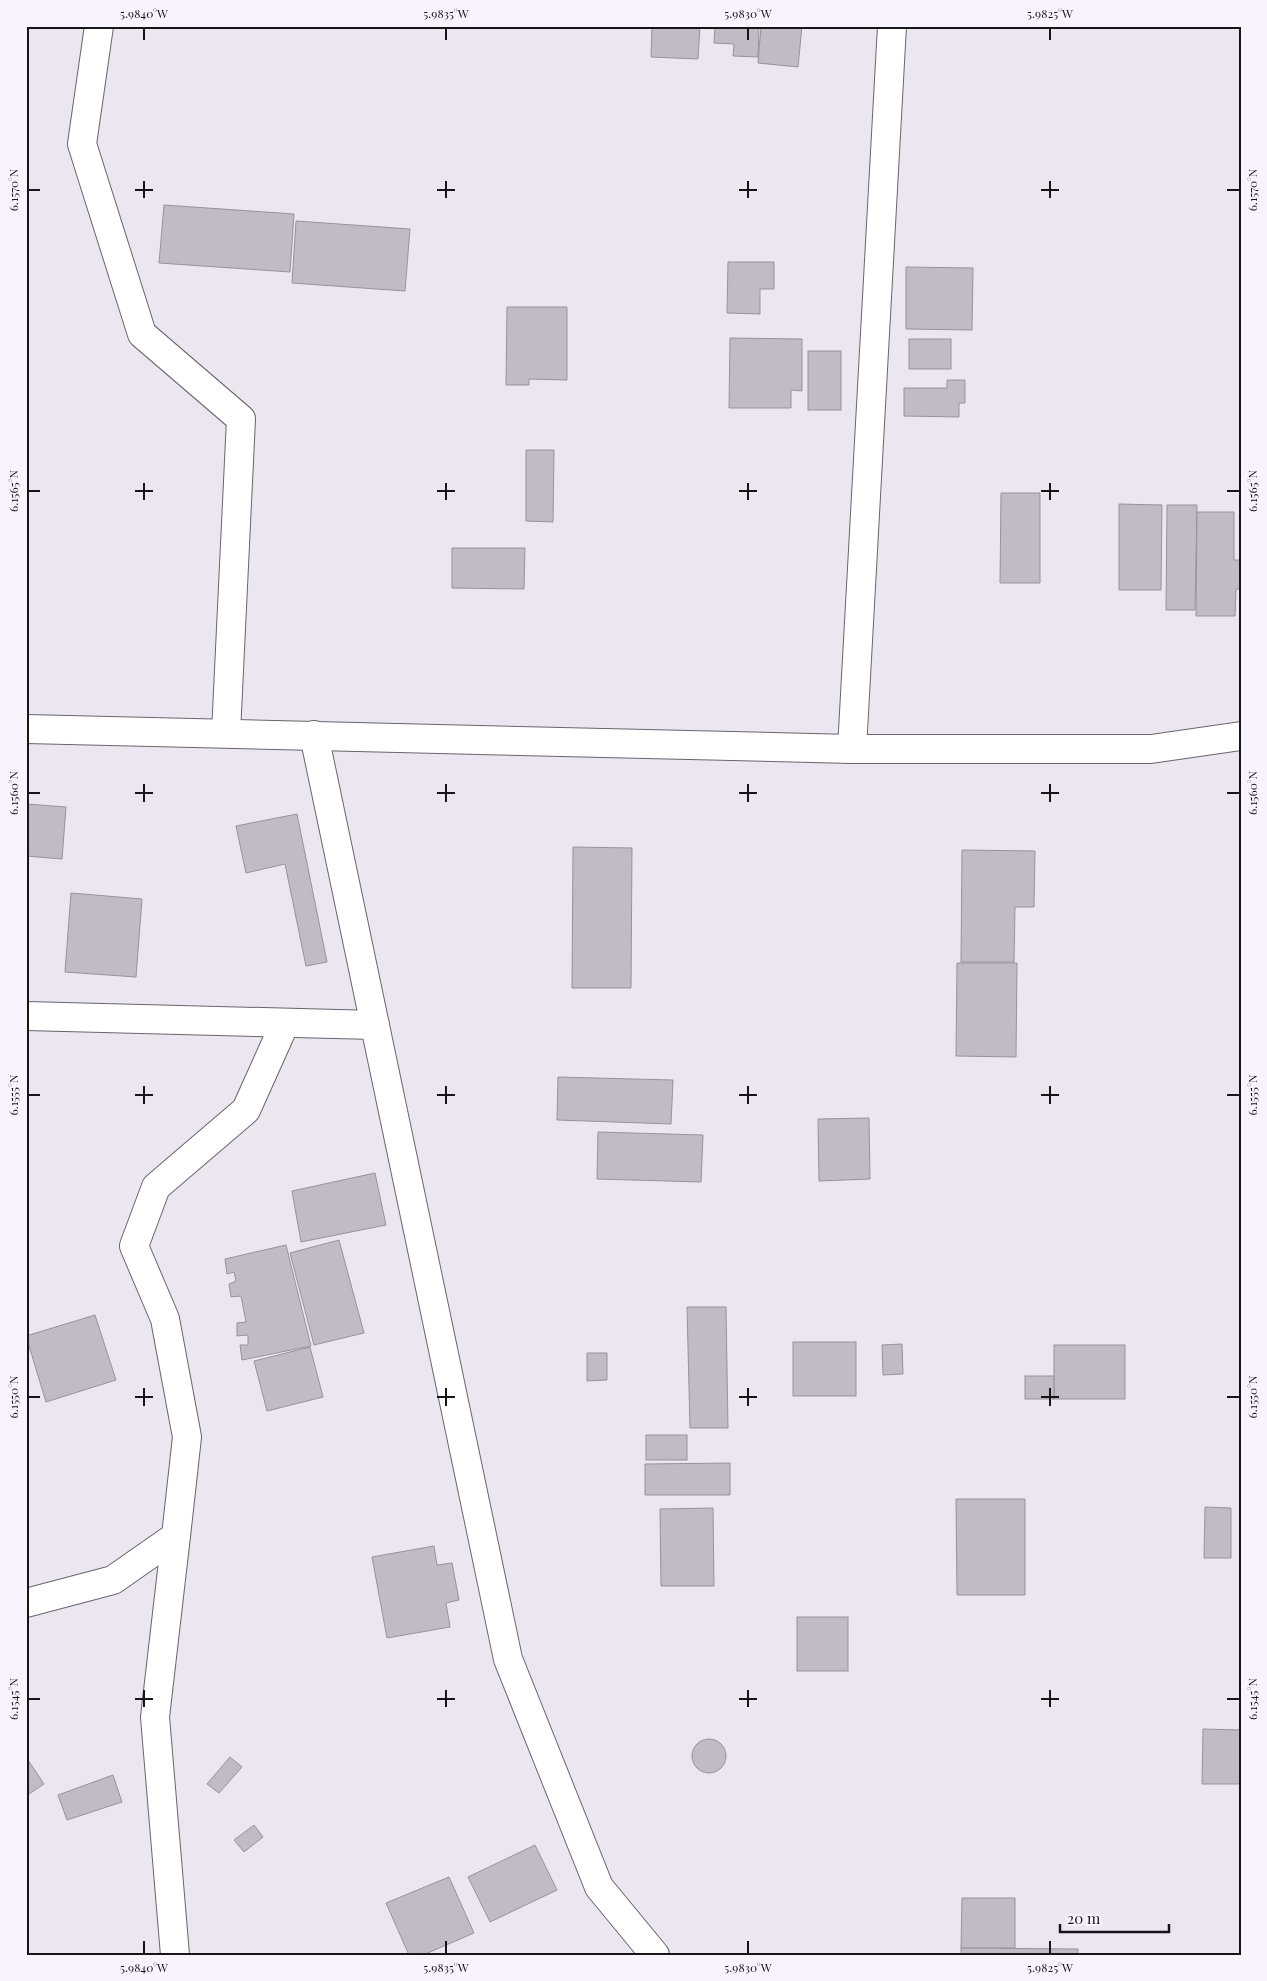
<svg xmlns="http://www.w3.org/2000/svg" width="1267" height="1981" font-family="'Playfair Display',serif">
<rect width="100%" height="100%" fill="#ece6f0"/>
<!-- building -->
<g fill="#c0bbc5" stroke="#97929c">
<path d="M 652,26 L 700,26 L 698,59 L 651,57 Z"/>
<path d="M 715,26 L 759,26 L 758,57 L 733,56 L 734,44 L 714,43 Z"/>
<path d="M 761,26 L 802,26 L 798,67 L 758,63 Z"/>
<path d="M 164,205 L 294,214 L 290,272 L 159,263 Z"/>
<path d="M 296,221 L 410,229 L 405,291 L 292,283 Z"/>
<path d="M 728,262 L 774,262 L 774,289 L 760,289 L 760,314 L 727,313 Z"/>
<path d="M 906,267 L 973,268 L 972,330 L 906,329 Z"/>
<path d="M 507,307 L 567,307 L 567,380 L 529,379 L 529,385 L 506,385 Z"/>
<path d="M 730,338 L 802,339 L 802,391 L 791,390 L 791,408 L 729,408 Z"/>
<rect x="909" y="339" width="42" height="30"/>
<rect x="808" y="351" width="33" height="59"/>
<path d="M 947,380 L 965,380 L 965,403 L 959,403 L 959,417 L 904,416 L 904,388 L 947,388 Z"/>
<path d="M 526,450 L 554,450 L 553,522 L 526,521 Z"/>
<path d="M 1001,493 L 1040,493 L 1040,583 L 1000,583 Z"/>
<path d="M 1119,504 L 1162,505 L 1161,590 L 1119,590 Z"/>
<path d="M 1167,505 L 1197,505 L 1195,610 L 1166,610 Z"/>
<path d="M 1197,512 L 1234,512 L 1234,560 L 1241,560 L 1241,589 L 1236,589 L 1235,616 L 1196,616 Z"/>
<path d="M 452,548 L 525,548 L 524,589 L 452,588 Z"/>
<path d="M 26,804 L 66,807 L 62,859 L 26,856 Z"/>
<path d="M 297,814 L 327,962 L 306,966 L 285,864 L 246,873 L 236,826 Z"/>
<path d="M 573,847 L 632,848 L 631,988 L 572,988 Z"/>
<path d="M 962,850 L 1035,851 L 1034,907 L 1015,907 L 1014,962 L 961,962 Z"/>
<path d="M 71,893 L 142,899 L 136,977 L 65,972 Z"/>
<path d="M 957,963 L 1017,963 L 1016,1057 L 956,1056 Z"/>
<path d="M 558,1077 L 673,1080 L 671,1124 L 557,1120 Z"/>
<path d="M 869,1118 L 870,1179 L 819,1181 L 818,1119 Z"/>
<path d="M 598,1132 L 703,1135 L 701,1182 L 597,1179 Z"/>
<path d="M 375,1173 L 386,1225 L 301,1242 L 292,1191 Z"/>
<path d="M 339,1240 L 364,1333 L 314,1345 L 290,1253 Z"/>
<path d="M 286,1245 L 311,1346 L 242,1360 L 240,1345 L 248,1345 L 248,1335 L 237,1336 L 237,1323 L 246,1322 L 241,1296 L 231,1297 L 229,1284 L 236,1281 L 234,1272 L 227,1274 L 225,1259 Z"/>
<path d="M 687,1307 L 726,1307 L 728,1428 L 690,1428 Z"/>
<path d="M 95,1315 L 116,1380 L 46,1402 L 26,1336 Z"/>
<rect x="793" y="1342" width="63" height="54"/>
<path d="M 902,1344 L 903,1374 L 883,1375 L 882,1345 Z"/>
<rect x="1054" y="1345" width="71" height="54"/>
<path d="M 310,1347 L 323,1397 L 267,1411 L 254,1361 Z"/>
<path d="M 587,1353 L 607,1353 L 607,1380 L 587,1381 Z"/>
<rect x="1025" y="1376" width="29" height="23"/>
<rect x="646" y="1435" width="41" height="25"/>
<path d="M 730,1463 L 730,1495 L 645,1495 L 645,1464 Z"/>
<path d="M 956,1499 L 1025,1499 L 1025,1595 L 957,1595 Z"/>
<path d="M 1205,1507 L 1231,1508 L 1231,1558 L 1204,1558 Z"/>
<path d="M 713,1508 L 714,1586 L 661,1586 L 660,1509 Z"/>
<path d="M 434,1546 L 437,1565 L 452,1563 L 459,1600 L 446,1603 L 450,1627 L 387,1638 L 372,1557 Z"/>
<rect x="797" y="1617" width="51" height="54"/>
<path d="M 1203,1729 L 1241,1730 L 1241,1784 L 1202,1784 Z"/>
<circle cx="709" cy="1756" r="17"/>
<path d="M 26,1757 L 44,1784 L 26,1796 Z"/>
<path d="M 230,1757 L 242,1767 L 219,1793 L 207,1784 Z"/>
<path d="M 113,1775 L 122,1802 L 67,1820 L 58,1795 Z"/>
<path d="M 254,1825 L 263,1837 L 244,1852 L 234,1840 Z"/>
<path d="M 535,1845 L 557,1890 L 490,1922 L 468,1877 Z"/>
<path d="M 449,1877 L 474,1933 L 423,1955 L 409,1955 L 386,1903 Z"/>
<path d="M 962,1898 L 1015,1898 L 1015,1948 L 961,1948 Z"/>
<path d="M 961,1948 L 1078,1949 L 1078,1955 L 961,1955 Z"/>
</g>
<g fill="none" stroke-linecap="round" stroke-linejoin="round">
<defs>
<g id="minor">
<path d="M 99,26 L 82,144 L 142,334 L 241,419 L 226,733"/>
<path d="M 26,729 L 852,749 L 1151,749 L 1241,736"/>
<path d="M 314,735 L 508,1659 L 599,1887 L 655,1955"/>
<path d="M 852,749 L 892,26"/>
<path d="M 26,1016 L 375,1025"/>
<path d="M 26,1603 L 113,1580 L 176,1536 L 187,1437 L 165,1319 L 134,1246 L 156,1187 L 246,1110 L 285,1023"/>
<path d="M 175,1955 L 155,1717 L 176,1536"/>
</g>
</defs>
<!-- minor casing -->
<use href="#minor" stroke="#69646d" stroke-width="30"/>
<!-- minor -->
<use href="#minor" stroke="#fff" stroke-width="28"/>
</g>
<!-- ticks -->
<path fill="none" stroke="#161518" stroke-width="2" d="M 144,28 L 144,40M 446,28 L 446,40M 748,28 L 748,40M 1050,28 L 1050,40M 144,181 L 144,198M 446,181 L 446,198M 748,181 L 748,198M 1050,181 L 1050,198M 28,190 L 40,190M 135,190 L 153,190M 437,190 L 455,190M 739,190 L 757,190M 1041,190 L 1059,190M 1227,190 L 1240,190M 144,483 L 144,500M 446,483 L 446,500M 748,483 L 748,500M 1050,483 L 1050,500M 28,491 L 40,491M 135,491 L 153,491M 437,491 L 455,491M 739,491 L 757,491M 1041,491 L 1059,491M 1227,491 L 1240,491M 144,784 L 144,802M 446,784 L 446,802M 748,784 L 748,802M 1050,784 L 1050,802M 28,793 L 40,793M 135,793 L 153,793M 437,793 L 455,793M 739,793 L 757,793M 1041,793 L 1059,793M 1227,793 L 1240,793M 144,1086 L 144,1104M 446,1086 L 446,1104M 748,1086 L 748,1104M 1050,1086 L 1050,1104M 28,1095 L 40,1095M 135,1095 L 153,1095M 437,1095 L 455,1095M 739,1095 L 757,1095M 1041,1095 L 1059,1095M 1227,1095 L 1240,1095M 144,1388 L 144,1406M 446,1388 L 446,1406M 748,1388 L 748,1406M 1050,1388 L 1050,1406M 28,1397 L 40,1397M 135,1397 L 153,1397M 437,1397 L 455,1397M 739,1397 L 757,1397M 1041,1397 L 1059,1397M 1227,1397 L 1240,1397M 144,1690 L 144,1707M 446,1690 L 446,1707M 748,1690 L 748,1707M 1050,1690 L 1050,1707M 28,1699 L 40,1699M 135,1699 L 153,1699M 437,1699 L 455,1699M 739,1699 L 757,1699M 1041,1699 L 1059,1699M 1227,1699 L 1240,1699M 144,1941 L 144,1954M 446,1941 L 446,1954M 748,1941 L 748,1954M 1050,1941 L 1050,1954"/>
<!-- border -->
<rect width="1267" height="1981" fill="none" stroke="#f9f3fe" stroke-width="55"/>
<!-- scale -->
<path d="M1060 1924v8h109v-8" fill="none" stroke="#161518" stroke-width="2.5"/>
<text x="1067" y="1924" font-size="15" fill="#161518" stroke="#f9f3fe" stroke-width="4" paint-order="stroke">20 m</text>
<rect x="28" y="28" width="1212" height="1926" fill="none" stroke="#161518" stroke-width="2"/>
<g font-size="12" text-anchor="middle" fill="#161518">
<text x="144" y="18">5.9840°W</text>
<text x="446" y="18">5.9835°W</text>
<text x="748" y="18">5.9830°W</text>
<text x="1050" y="18">5.9825°W</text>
<text transform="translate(14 190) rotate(-90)" y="4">6.1570°N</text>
<text transform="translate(1253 190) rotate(-90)" y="4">6.1570°N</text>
<text transform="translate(14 491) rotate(-90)" y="4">6.1565°N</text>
<text transform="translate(1253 491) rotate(-90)" y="4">6.1565°N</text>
<text transform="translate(14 793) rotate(-90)" y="4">6.1560°N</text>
<text transform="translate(1253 793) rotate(-90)" y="4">6.1560°N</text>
<text transform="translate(14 1095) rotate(-90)" y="4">6.1555°N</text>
<text transform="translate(1253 1095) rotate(-90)" y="4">6.1555°N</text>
<text transform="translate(14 1397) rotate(-90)" y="4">6.1550°N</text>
<text transform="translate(1253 1397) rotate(-90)" y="4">6.1550°N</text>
<text transform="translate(14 1699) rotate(-90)" y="4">6.1545°N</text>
<text transform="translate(1253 1699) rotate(-90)" y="4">6.1545°N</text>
<text x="144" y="1972">5.9840°W</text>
<text x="446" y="1972">5.9835°W</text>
<text x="748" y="1972">5.9830°W</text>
<text x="1050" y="1972">5.9825°W</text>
</g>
</svg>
